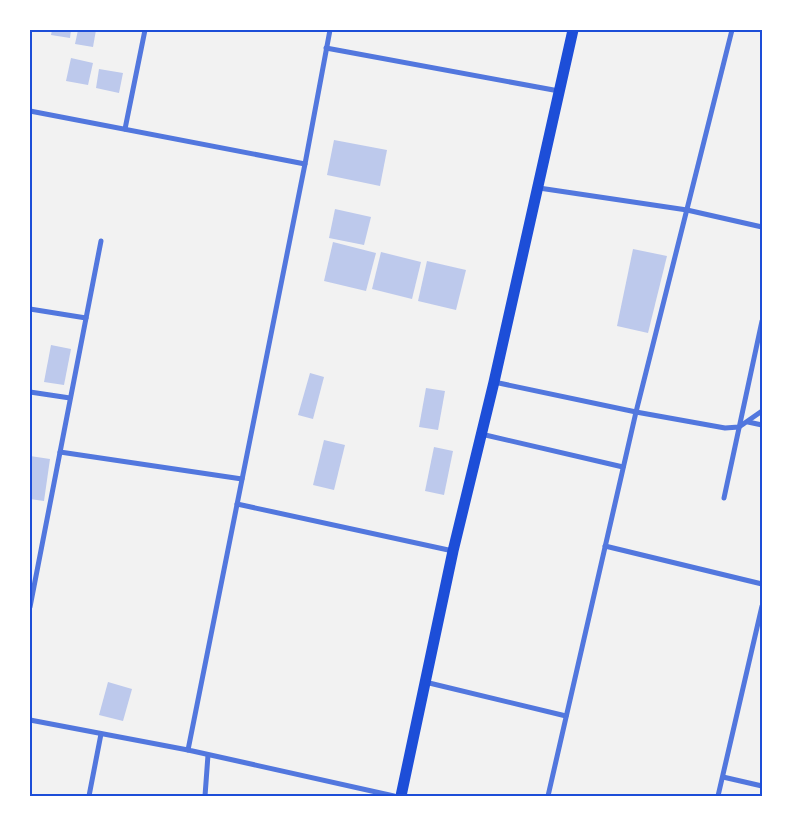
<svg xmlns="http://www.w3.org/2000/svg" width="792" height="826" font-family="Jost,sans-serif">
<rect width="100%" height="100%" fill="#f2f2f2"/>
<!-- building -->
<g fill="#bdc9ec">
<path d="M 52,30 L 71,30 L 70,38 L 51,35 Z"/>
<path d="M 78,30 L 96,30 L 93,47 L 75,44 Z"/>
<path d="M 71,58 L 93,63 L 88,85 L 66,81 Z"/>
<path d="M 99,69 L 123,73 L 119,93 L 96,88 Z"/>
<path d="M 334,140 L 387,150 L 380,186 L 327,175 Z"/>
<path d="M 335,209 L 371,217 L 364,245 L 329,238 Z"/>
<path d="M 333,242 L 376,253 L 366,291 L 324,281 Z"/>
<path d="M 633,249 L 667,256 L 648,333 L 617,326 Z"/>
<path d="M 381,252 L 421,262 L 412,299 L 372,289 Z"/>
<path d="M 427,261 L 466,270 L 456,310 L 418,301 Z"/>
<path d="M 51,345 L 71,349 L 64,385 L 44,382 Z"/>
<path d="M 310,373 L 324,377 L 313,419 L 298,415 Z"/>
<path d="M 426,388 L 445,391 L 438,430 L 419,427 Z"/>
<path d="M 324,440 L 345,445 L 334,490 L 313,485 Z"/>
<path d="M 434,447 L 453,451 L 444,495 L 425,491 Z"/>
<path d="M 30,456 L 50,459 L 44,501 L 30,499 Z"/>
<path d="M 108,682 L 132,689 L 123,721 L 99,715 Z"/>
</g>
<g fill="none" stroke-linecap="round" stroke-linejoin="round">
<!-- minor -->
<g stroke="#5277de" stroke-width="5">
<path d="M 330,30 L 305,164 L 188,750 L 394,796"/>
<path d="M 326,48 L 559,91"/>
<path d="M 30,111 L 305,164"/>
<path d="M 125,129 L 145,30"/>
<path d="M 539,188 L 687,210 L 762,227"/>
<path d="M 30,309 L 86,318"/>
<path d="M 494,382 L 636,412 L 725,428 L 739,427 L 762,411"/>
<path d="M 30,392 L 70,398"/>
<path d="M 748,422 L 762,425"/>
<path d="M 481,434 L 623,467"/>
<path d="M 60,452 L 242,479"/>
<path d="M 724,498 L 762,321"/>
<path d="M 237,504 L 453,551"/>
<path d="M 605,546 L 762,584"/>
<path d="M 30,607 L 101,241"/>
<path d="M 425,682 L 566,716"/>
<path d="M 30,720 L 188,750"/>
<path d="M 723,777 L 762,786"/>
<path d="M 89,796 L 101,734"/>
<path d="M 205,796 L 208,755"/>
<path d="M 548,796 L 636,412 L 732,30"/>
<path d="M 718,796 L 762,606"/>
</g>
<!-- trunk -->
<path stroke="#1d4ed8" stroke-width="11" d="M 401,796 L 453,551 L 494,382 L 573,30"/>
</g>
<!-- border -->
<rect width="792" height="826" fill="none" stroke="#ffffff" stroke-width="62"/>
<rect x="31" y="31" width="730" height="764" fill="none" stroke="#1d4ed8" stroke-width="2"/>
</svg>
